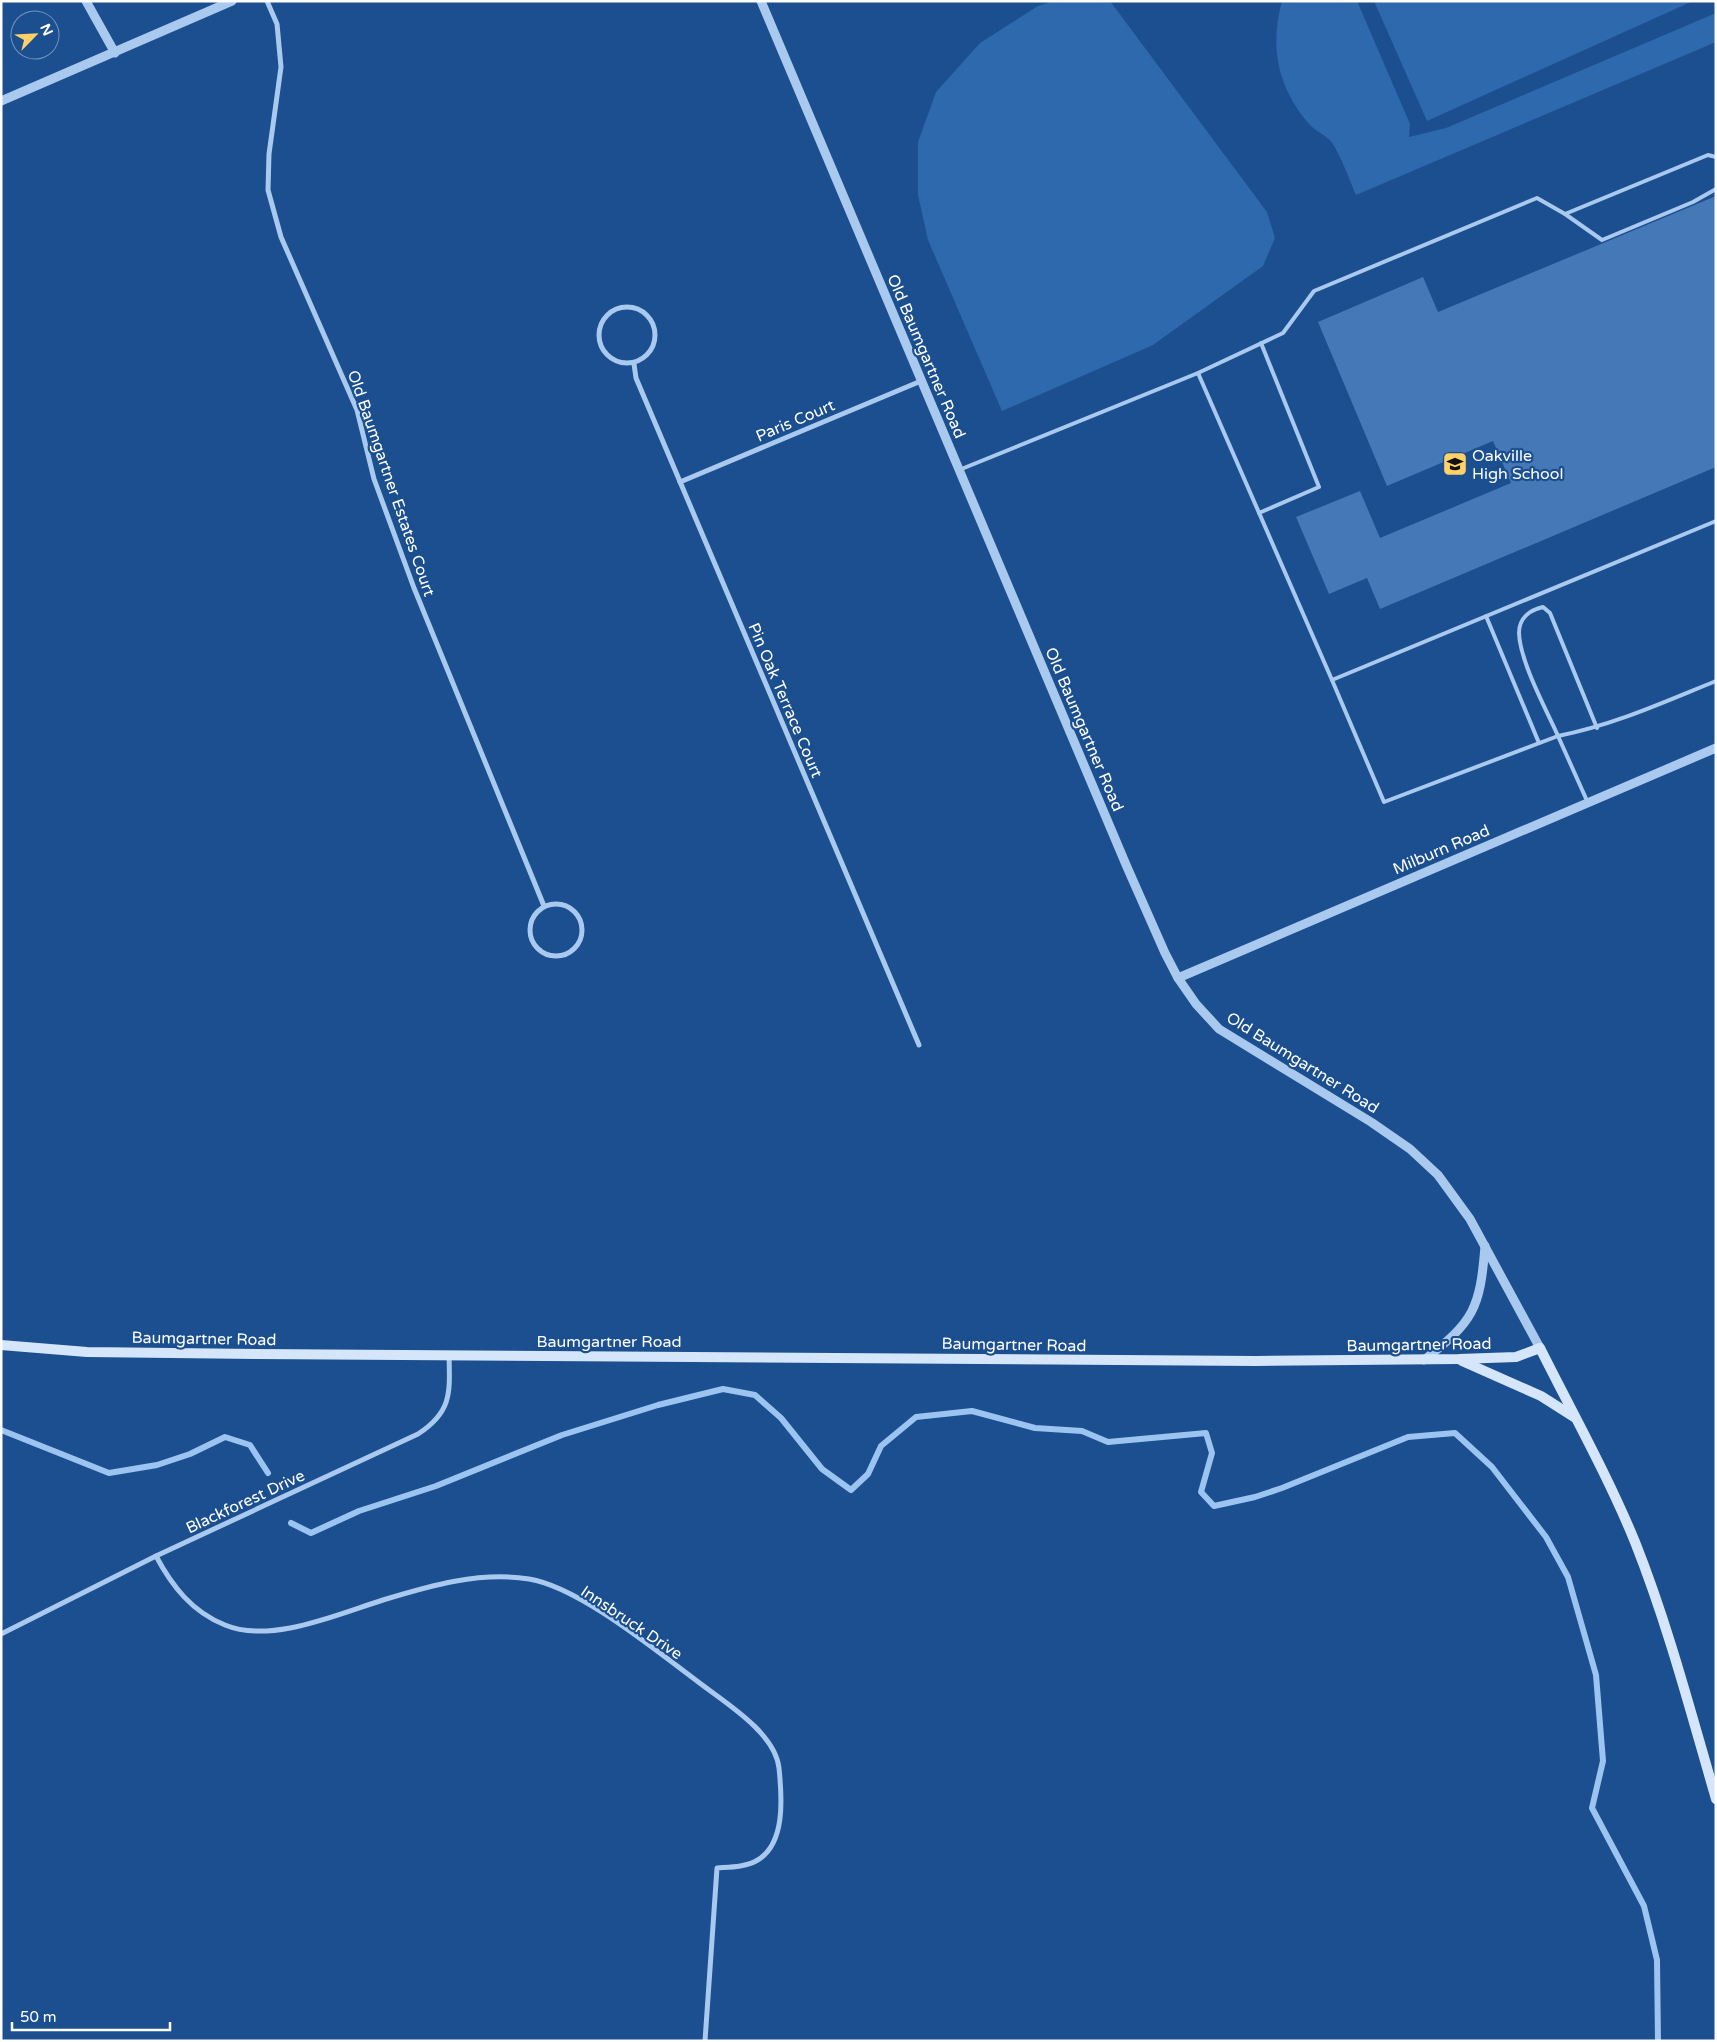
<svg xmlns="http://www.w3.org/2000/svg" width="1717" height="2042" font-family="'Varela Round',sans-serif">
<rect width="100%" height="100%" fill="#1b4f8f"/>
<!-- green -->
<g fill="#2e69ad">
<path d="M 1054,1 L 1110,1 L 1267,212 L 1275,238 L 1263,266 L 1153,345 L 1002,411 L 928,240 L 918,195 L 918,142 L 936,92 L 980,43 L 1038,6 Z"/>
<path d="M 1282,1 L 1357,1 L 1410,124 L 1409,137 L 1446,128 L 1716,13 L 1716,42 L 1356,195 C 1349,179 1343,161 1334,146 C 1330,137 1318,133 1311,126 C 1278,89 1269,48 1282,1 Z"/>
<path d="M 1374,1 L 1693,1 L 1427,121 Z"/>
</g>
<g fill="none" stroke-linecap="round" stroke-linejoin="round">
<!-- stream -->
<g stroke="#9cc4f0" stroke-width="6">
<path d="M 1,1430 L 109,1473 L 157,1465 L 190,1454 L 225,1437 L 250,1445 L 268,1473"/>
<path d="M 291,1523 L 311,1533 L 359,1511 L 436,1486 L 562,1435 L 658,1405 L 723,1389 L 755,1395 L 781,1418 L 822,1469 L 851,1490 L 868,1474 L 881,1446 L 916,1417 L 972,1411 L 1035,1428 L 1082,1431 L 1108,1442 L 1206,1433 L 1212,1453 L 1201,1492 L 1214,1506 L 1255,1497 L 1282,1488 L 1408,1437 L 1455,1433 L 1492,1467 L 1546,1537 L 1568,1577 L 1596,1675 L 1603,1761 L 1592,1808 L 1644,1906 L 1657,1960 L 1658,2041"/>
</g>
</g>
<!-- building -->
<path fill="#4478b7" d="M 1716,196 L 1716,467 L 1380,609 L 1367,578 L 1329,594 L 1296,517 L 1360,491 L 1380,538 L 1511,483 L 1493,441 L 1387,486 L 1318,322 L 1423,277 L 1438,312 Z"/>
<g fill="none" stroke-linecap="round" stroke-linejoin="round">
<!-- service -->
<g stroke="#a9c9ee" stroke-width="4">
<path d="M 1565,214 L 1602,240 L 1693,202 L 1716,189"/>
<path d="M 1198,373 L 1332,680"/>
<path d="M 959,470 L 1198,373 L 1283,333 L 1314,291 L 1537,198 L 1565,214 L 1708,155 L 1716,157"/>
<path d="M 1259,513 L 1319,487 L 1261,343"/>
<path d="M 1486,616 L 1539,743"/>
<path d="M 1597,728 L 1550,613 L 1543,607 C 1530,610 1519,618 1519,633 C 1520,662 1546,709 1558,736 C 1614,725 1664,702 1716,681"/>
<path d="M 1588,803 L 1558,736 L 1384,802 L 1332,680 L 1716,521"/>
</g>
<!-- minor -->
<g stroke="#a9c9ee" stroke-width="5">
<path d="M 267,1 L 277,24 L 281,67 L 269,154 L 268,190 L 281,237 L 357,410 L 374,479 L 414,588 L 544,906"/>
<circle cx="627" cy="335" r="28"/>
<path d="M 634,364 L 636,378 L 919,1045"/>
<path d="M 680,482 L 921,381"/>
<circle cx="556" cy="930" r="26"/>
<path d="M 156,1556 C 172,1586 192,1612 225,1625 C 271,1644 338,1614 383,1600 C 429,1586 480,1571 529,1579 C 579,1587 655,1650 697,1681 C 724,1702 775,1732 779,1768 C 782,1797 786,1845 756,1861 C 745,1867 730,1867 717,1868 L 705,2041"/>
<path d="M 1,1634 L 156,1556 L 418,1434 C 452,1412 450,1393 449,1355"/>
</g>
<!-- tertiary -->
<g stroke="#a9c9ee" stroke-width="9">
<path d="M 86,1 L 115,53"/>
<path d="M 761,1 L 1127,867 L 1165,953 L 1178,978 L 1196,1004 L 1219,1029 L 1371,1122 L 1410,1149 L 1438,1175 L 1470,1219 L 1540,1348"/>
<path d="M 1,101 L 232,1"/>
<path d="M 1178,978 L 1716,748"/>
<path d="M 1424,1360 C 1474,1321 1480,1309 1485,1246"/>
</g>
<!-- secondary -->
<g stroke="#d6e6fa" stroke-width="10">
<path d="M 1,1345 L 87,1352 L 256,1354 L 1256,1361 L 1459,1359 L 1516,1357 L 1540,1348 C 1572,1412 1608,1476 1635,1542 C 1668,1625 1691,1713 1716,1799"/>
<path d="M 1462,1361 L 1541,1396 L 1574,1417"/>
</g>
</g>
<!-- icons -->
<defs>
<symbol id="school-square" viewBox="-11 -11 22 22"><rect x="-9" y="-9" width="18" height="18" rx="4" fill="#ffd166" stroke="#1b4f8f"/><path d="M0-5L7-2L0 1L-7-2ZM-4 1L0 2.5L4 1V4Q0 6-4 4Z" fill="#111"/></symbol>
</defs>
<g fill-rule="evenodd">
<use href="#school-square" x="1441" y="450" width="28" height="28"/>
</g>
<g text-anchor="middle" stroke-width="4.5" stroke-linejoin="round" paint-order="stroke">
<!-- street labels -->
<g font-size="16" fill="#fff" stroke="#1b4f8f">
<text transform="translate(927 356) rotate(67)" y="6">Old Baumgartner Road</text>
<text transform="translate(795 420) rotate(-23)" y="6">Paris Court</text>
<text transform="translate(392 483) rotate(71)" y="6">Old Baumgartner Estates Court</text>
<text transform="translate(786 700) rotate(67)" y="6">Pin Oak Terrace Court</text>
<text transform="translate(1085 729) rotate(67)" y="6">Old Baumgartner Road</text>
<text transform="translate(1441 849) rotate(-23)" y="6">Milburn Road</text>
<text transform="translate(1303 1062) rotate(32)" y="6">Old Baumgartner Road</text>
<text transform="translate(204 1338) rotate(1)" y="6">Baumgartner Road</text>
<text x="609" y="1347">Baumgartner Road</text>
<text transform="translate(1014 1344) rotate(1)" y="6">Baumgartner Road</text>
<text transform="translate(1419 1344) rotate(-1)" y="6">Baumgartner Road</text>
<text transform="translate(245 1501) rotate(-25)" y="6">Blackforest Drive</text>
<text transform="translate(632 1622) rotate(34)" y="6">Innsbruck Drive</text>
</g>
<!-- poi labels -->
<g font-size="16" fill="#fff" stroke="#1b4f8f" text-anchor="start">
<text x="1472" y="461">Oakville<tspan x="1472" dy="18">High School</tspan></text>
</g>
</g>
<!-- border -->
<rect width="1717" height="2042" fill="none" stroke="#ffffff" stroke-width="5"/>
<!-- north arrow -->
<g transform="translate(35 35) rotate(66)"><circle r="24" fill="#1b4f8f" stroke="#7695bc"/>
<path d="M0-4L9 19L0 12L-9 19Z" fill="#ffd166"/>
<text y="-8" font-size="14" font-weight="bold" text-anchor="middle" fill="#ffffff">N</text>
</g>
<!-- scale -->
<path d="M12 2022v8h158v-8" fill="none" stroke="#ffffff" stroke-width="2.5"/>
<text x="20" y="2022" font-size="15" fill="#ffffff" stroke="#1b4f8f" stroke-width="4" paint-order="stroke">50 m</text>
</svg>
